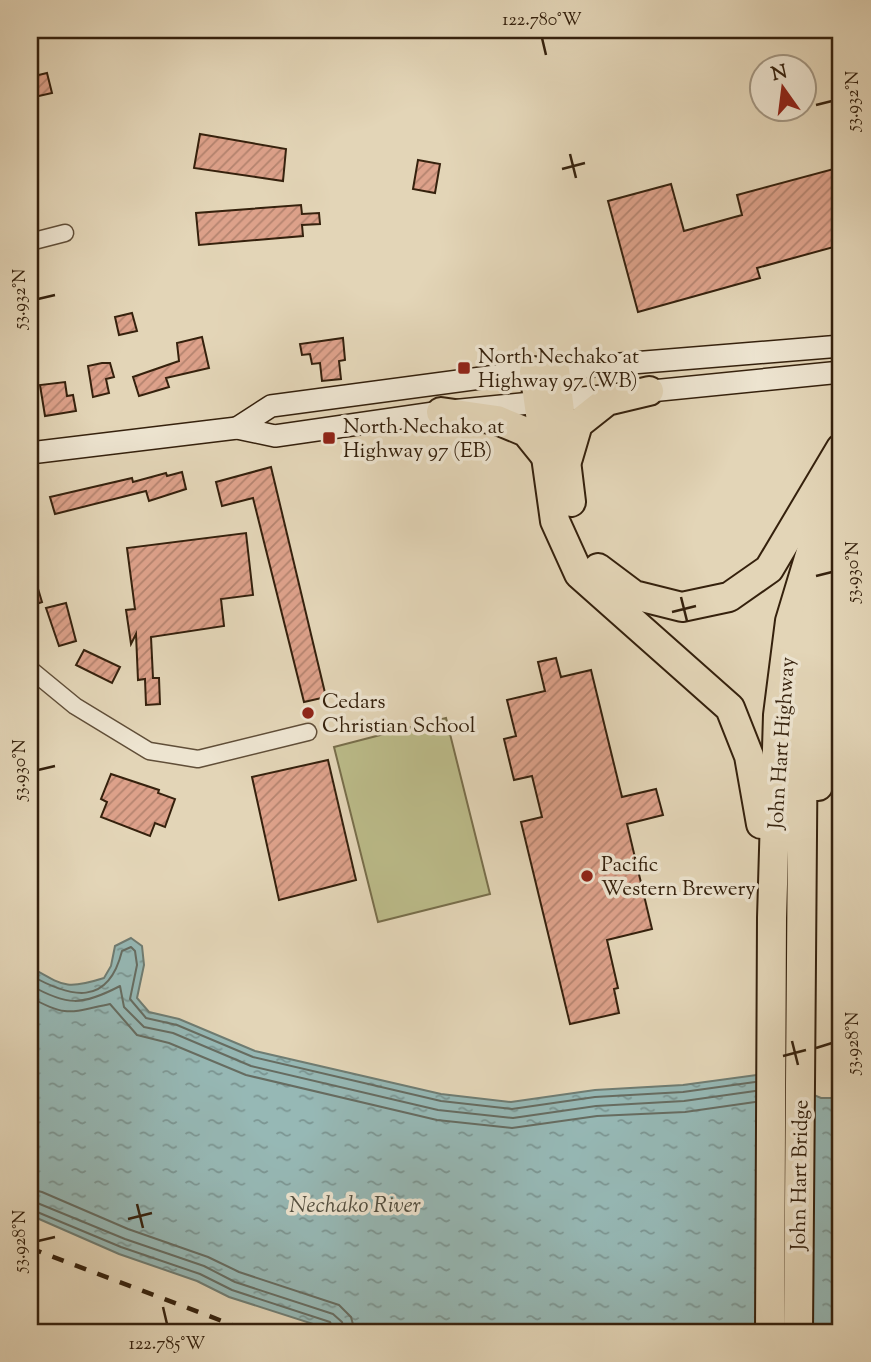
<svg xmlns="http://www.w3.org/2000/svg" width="871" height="1362" font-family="'Sorts Mill Goudy',serif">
<defs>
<pattern id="water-ripples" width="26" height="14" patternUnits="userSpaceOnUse" patternTransform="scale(1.75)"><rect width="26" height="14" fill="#96b8b5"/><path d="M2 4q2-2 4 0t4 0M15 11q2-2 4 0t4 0" fill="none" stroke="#7b9592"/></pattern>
<pattern id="building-hatch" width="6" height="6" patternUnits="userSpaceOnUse" patternTransform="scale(1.75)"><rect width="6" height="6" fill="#dda18a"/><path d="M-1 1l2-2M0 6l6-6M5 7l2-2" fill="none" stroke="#b4836f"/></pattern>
</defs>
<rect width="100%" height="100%" fill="#e3d5b7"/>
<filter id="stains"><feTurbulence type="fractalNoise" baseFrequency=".00286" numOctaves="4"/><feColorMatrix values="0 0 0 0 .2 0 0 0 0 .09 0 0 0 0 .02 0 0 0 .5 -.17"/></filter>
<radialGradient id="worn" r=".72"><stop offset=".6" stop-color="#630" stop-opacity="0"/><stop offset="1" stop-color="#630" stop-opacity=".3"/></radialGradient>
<!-- garden -->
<path fill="#bbbb89" stroke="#786e4b" stroke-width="2" d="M 446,718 L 490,894 L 378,922 L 334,747 Z"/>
<!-- water -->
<path fill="url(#water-ripples)" stroke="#6f7c72" stroke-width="2" d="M 131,938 L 142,946 L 144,965 L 137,998 L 149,1012 L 179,1019 L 255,1051 L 441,1094 L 511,1102 L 595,1090 L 683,1085 L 764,1074 L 821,1098 L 841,1098 L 841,1332 L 338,1332 L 229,1297 L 197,1281 L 119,1254 L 30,1215 L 30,967 C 64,986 66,990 104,978 L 111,966 L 115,946 Z"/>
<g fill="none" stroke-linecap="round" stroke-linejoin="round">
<!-- shore -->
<g stroke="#666c61" stroke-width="2">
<path d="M 30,975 C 71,998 108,1007 122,951 L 131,947 L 135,951 L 137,965 L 130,999 L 146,1018 L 177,1025 L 253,1057 L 441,1101 L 512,1109 L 595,1097 L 683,1092 L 755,1082"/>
<path d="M 30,985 C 67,1006 82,1006 120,986 L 124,1007 L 144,1027 L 173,1033 L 251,1066 L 438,1110 L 513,1118 L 596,1106 L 684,1101 L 755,1091"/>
<path d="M 30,997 C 67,1018 71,1012 110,1004 L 137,1035 L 169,1043 L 246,1075 L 437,1120 L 512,1128 L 597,1116 L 685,1112 L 755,1102"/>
<path d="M 30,1189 L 42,1192 L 128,1229 L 208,1257 L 239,1272 L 339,1305 L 351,1317 L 355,1332"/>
<path d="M 30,1200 L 125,1239 L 204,1266 L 235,1282 L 333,1314 L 342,1322 L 344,1332"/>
<path d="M 30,1209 L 121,1247 L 200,1274 L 232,1290 L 330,1322 L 335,1332"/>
</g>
</g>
<!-- building -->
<g fill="url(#building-hatch)" stroke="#35210d" stroke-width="2">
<path d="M 47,73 L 52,93 L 30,98 L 30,77 Z"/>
<path d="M 200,134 L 286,149 L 283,181 L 194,168 Z"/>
<path d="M 418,160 L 440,164 L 435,193 L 413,189 Z"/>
<path d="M 841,167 L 841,245 L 757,268 L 760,278 L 638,312 L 608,201 L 671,184 L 684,231 L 742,215 L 737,195 Z"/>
<path d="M 301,205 L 302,214 L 319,213 L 320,224 L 302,225 L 303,236 L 199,245 L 196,213 Z"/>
<path d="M 132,313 L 137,331 L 119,335 L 115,317 Z"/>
<path d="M 202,337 L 209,368 L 166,378 L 169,387 L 139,396 L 133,377 L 179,361 L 177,343 Z"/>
<path d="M 343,338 L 345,360 L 339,361 L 341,379 L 322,381 L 320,363 L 312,364 L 310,354 L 302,355 L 300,344 Z"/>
<path d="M 102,363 L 110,363 L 114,377 L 106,379 L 109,393 L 93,397 L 88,366 Z"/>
<path d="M 65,382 L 67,396 L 73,395 L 76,411 L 45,416 L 40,385 Z"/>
<path d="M 271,467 L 326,697 L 304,702 L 253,498 L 222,506 L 216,482 Z"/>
<path d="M 182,472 L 186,489 L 149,501 L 146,491 L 55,514 L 50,497 L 132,478 L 133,482 L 166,473 L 167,476 Z"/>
<path d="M 246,533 L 253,595 L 221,599 L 224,626 L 151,637 L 153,678 L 159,678 L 160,704 L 146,705 L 145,679 L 138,680 L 136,634 L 131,644 L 126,610 L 135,609 L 127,548 Z"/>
<path d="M 30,572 L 33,572 L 42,602 L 30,606 Z"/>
<path d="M 66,603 L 76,641 L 59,646 L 46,608 Z"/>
<path d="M 84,650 L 120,667 L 112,683 L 76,665 Z"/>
<path d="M 556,658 L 561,677 L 591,670 L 622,797 L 656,789 L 663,815 L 627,824 L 652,929 L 607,940 L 618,988 L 614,989 L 619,1013 L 570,1024 L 521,822 L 542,817 L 532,776 L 514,780 L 504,739 L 516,736 L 507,700 L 545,691 L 538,662 Z"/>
<path d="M 328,760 L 356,880 L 279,900 L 252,777 Z"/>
<path d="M 111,774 L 159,790 L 158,793 L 175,799 L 165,827 L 155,823 L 150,836 L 101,817 L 107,802 L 101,799 Z"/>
</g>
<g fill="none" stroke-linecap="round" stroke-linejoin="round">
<defs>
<g id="street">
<path d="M 30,242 L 65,233"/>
<path d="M 30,669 L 75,706 L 149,751 L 198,759 L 308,732"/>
</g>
<g id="secondary">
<path d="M 237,428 L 271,406 L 534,371 L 841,346"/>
<path d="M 30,453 L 237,428 L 275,436 L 441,412 L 841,372"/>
</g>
<g id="highway">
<path d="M 555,370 L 571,502"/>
<path d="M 534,371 L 555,521 L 579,574 L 730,708 L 749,756 L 761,824"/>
<path d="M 441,412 L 497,420 L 526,432 L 547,458"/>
<path d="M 568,458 L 578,424 L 607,401 L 649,391"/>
<path d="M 598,568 L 634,595 L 682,607 L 729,597 L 769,569 L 841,448"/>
<path d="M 818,786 L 832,655 L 841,620"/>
<path d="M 770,1332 L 772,918 L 778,715 L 790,621 L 812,548 L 841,475"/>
<path d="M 798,1332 L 803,712 C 810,649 816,588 840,529"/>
</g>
</defs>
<!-- street casing -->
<use href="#street" stroke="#604e38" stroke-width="19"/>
<!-- secondary casing -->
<use href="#secondary" stroke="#35210d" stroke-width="24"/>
<!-- highway casing -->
<use href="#highway" stroke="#35210d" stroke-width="32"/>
<!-- street -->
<use href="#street" stroke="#ede4d0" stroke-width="16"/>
<!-- secondary -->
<use href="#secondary" stroke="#ede4d0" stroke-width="21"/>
<!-- highway -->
<use href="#highway" stroke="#e3d5b7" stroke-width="28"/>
<!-- rail -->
<path stroke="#35210d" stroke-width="4.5" stroke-dasharray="12 12" stroke-linecap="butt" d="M 30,1248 L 251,1332"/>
</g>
<!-- ticks -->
<path fill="none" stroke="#35210d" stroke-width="2.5" d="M 542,38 L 546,55M 816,105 L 832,101M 570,154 L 576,178M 562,169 L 585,163M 38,299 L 55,295M 816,576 L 832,572M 681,597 L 687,621M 672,612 L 696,606M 38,770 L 55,766M 792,1041 L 798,1065M 816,1048 L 832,1043M 783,1056 L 806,1050M 137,1204 L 143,1228M 128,1219 L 152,1213M 38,1241 L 55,1237M 163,1307 L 167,1324"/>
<!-- markers -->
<g fill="#8f2418" stroke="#ede4d0" stroke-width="2.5">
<rect x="457" y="361" width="14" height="14" rx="3.5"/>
<rect x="322" y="431" width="14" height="14" rx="3.5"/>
<circle cx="308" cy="713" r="7"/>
<circle cx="587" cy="876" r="7"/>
</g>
<g text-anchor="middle" stroke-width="7" stroke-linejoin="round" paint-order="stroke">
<!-- poi labels -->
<g font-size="21" fill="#35210d" stroke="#ede4d0" text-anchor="start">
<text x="478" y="363">North Nechako at<tspan x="478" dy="24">Highway 97 (WB)</tspan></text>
<text x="343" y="433">North Nechako at<tspan x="343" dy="24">Highway 97 (EB)</tspan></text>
<text x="322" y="708">Cedars<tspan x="322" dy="24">Christian School</tspan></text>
<text x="601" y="871">Pacific<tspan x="601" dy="24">Western Brewery</tspan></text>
</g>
<!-- street labels -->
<g font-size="21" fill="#35210d" stroke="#ede4d0">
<text transform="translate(781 743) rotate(-86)" y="7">John Hart Highway</text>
<text transform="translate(799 1175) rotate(-89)" y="7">John Hart Bridge</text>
</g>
<!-- water labels -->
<g font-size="23" font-style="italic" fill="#524e3f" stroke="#ede4d0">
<text x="355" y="1212">Nechako River</text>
</g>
</g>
<!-- margin -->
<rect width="871" height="1362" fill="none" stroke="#e3d5b7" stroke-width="77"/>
<!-- north arrow -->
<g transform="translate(783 88) rotate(346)"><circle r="33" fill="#ede4d0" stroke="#a39682" stroke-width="2"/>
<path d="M0-5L12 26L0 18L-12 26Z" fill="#8f2418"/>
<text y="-10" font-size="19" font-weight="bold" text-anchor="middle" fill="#35210d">N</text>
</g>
<rect x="38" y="38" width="794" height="1286" fill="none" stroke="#35210d" stroke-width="2.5"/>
<g font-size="18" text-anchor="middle" fill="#35210d">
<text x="542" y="25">122.780°W</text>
<text transform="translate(852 101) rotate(-90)" y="6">53.932°N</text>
<text transform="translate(19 299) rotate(-90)" y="6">53.932°N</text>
<text transform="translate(852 572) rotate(-90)" y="6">53.930°N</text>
<text transform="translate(19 770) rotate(-90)" y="6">53.930°N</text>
<text transform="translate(852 1043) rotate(-90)" y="6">53.928°N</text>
<text transform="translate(19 1241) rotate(-90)" y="6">53.928°N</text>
<text x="167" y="1349">122.785°W</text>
</g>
<rect width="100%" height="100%" filter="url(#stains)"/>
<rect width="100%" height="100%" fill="url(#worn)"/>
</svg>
